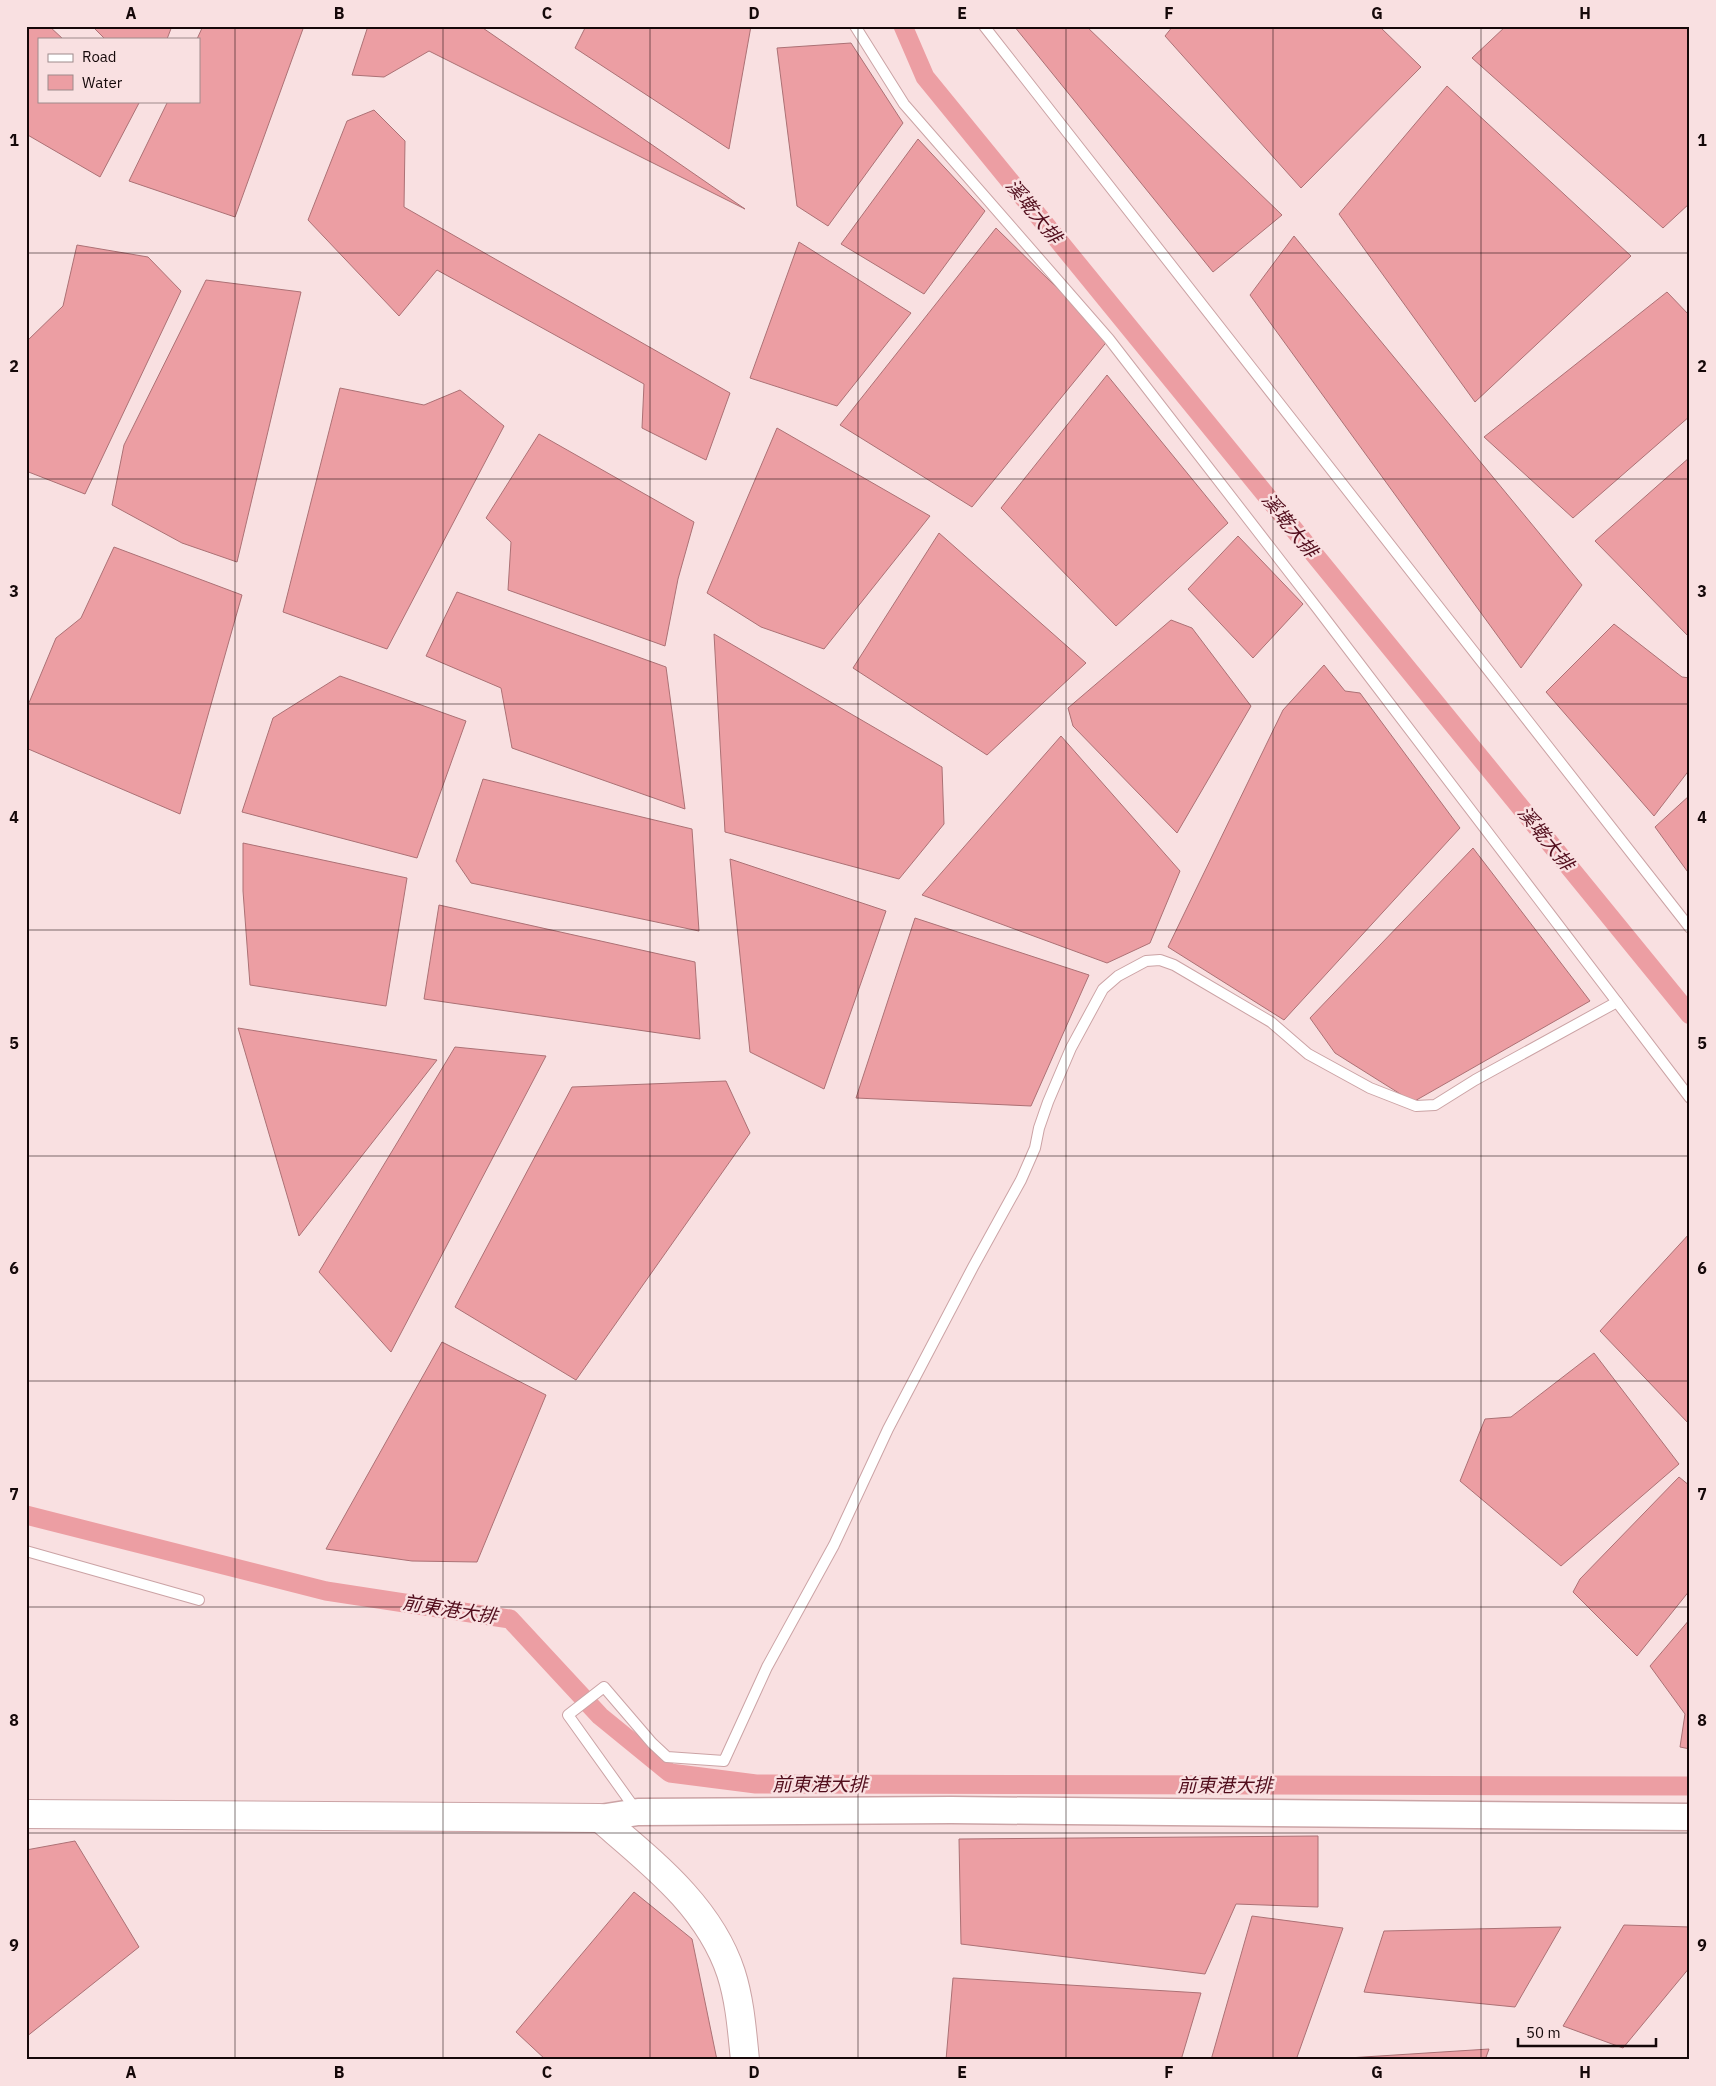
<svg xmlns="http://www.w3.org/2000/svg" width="1716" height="2086" font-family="'IBM Plex Sans','Noto Sans TC',sans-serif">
<rect width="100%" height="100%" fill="#f9e0e1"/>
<!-- water -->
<g fill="#ec9ea3" stroke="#ac7175">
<path d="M 26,26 L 49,26 L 63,39 L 39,39 L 39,101 L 137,101 L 139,103 L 100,177 L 26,134 Z"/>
<path d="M 92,26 L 172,26 L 167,39 L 105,39 Z"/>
<path d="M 203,26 L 304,26 L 235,217 L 129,181 L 168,101 L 199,101 L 197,39 Z"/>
<path d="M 368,26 L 480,26 L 745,209 L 429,51 L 384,77 L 352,75 Z"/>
<path d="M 586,26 L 751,26 L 729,149 L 575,48 Z"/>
<path d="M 1014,26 L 1086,26 L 1282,215 L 1213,272 Z"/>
<path d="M 1173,26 L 1379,26 L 1421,67 L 1301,188 L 1165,36 Z"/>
<path d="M 1506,26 L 1690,26 L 1690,203 L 1663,228 L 1472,58 Z"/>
<path d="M 851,43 L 903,123 L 828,226 L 797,206 L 777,48 Z"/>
<path d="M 1447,86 L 1631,256 L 1475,402 L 1339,214 Z"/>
<path d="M 374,110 L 405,141 L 404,207 L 730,393 L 706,460 L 642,428 L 644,384 L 437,270 L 399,316 L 308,220 L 347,121 Z"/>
<path d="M 918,139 L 985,211 L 924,294 L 841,244 Z"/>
<path d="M 996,228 L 1109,339 L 972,507 L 840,425 Z"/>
<path d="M 1294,236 L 1582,585 L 1521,668 L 1250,295 Z"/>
<path d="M 799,242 L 911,313 L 837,406 L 750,378 Z"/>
<path d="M 77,245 L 148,257 L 181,291 L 85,494 L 26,471 L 26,342 L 63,306 Z"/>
<path d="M 206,280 L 301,292 L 237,562 L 182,543 L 112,505 L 124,445 Z"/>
<path d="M 1667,292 L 1690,316 L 1690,416 L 1573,518 L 1484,437 Z"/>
<path d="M 1107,375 L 1228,523 L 1116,626 L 1001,508 Z"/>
<path d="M 340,388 L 424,405 L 460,390 L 504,426 L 387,649 L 283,612 Z"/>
<path d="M 777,428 L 930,516 L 824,649 L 761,627 L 707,593 Z"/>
<path d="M 539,434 L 694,522 L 678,579 L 665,646 L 508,590 L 511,542 L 486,518 Z"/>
<path d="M 1690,457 L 1690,638 L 1595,541 Z"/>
<path d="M 939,533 L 1086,663 L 987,755 L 853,668 Z"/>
<path d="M 1238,536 L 1303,604 L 1253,658 L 1188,589 Z"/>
<path d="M 114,547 L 242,595 L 180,814 L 26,748 L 26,710 L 56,638 L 81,618 Z"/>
<path d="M 457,592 L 666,667 L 685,809 L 512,748 L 501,688 L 426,656 Z"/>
<path d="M 1171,620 L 1192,628 L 1251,706 L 1177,833 L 1073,726 L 1068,708 Z"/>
<path d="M 1614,624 L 1682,677 L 1690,678 L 1690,769 L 1654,816 L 1546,692 Z"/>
<path d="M 714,634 L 942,767 L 944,824 L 899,879 L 725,832 Z"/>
<path d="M 1324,665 L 1345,691 L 1360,693 L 1460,828 L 1284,1020 L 1168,947 L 1283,710 Z"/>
<path d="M 340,676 L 466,721 L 417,858 L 242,812 L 273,718 Z"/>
<path d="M 1061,736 L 1180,871 L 1150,943 L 1107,963 L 922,895 Z"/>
<path d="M 483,779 L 692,829 L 699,931 L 471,883 L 456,861 Z"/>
<path d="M 1690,795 L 1690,875 L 1655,827 Z"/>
<path d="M 243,843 L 407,878 L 386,1006 L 250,985 L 243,891 Z"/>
<path d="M 1473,848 L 1590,1001 L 1413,1102 L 1335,1053 L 1310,1018 Z"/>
<path d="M 730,859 L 886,911 L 824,1089 L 750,1052 Z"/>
<path d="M 439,905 L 695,962 L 700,1039 L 424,999 Z"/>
<path d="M 915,918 L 1089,975 L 1031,1106 L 856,1098 Z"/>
<path d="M 238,1028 L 437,1060 L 299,1236 Z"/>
<path d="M 455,1047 L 546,1056 L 391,1352 L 319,1272 Z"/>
<path d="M 726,1081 L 750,1133 L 576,1380 L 455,1307 L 572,1087 Z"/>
<path d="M 1690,1233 L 1690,1425 L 1600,1331 Z"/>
<path d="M 442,1342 L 546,1395 L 477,1562 L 412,1561 L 326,1549 Z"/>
<path d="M 1594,1353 L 1679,1464 L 1561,1566 L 1460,1481 L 1485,1419 L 1511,1417 Z"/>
<path d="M 1679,1477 L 1690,1486 L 1690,1590 L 1637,1656 L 1573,1592 L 1580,1579 Z"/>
<path d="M 1690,1619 L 1690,1749 L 1680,1747 L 1685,1714 L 1650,1666 Z"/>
<path d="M 1318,1836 L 1318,1907 L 1236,1904 L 1205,1974 L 961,1944 L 959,1839 Z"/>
<path d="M 75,1841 L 139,1947 L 26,2037 L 26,1850 Z"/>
<path d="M 634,1892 L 692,1939 L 717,2060 L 546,2060 L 516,2032 Z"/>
<path d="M 1252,1916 L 1343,1928 L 1296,2060 L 1211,2060 Z"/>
<path d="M 1624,1925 L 1690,1927 L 1690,1967 L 1623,2048 L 1563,2026 Z"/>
<path d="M 1561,1927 L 1515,2007 L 1364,1992 L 1384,1931 Z"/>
<path d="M 953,1978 L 1201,1993 L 1181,2060 L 946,2060 Z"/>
<path d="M 1489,2049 L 1485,2060 L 1348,2060 L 1348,2058 Z"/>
</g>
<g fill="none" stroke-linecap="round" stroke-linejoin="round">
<!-- canal -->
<g stroke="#ec9ea3" stroke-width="19">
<path d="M 903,26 L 925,77 L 1690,1015"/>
<path d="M 26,1515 L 326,1591 L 510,1619 L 600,1716 L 670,1773 L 756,1784 L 1690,1786"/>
</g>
<defs>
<g id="service">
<path d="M 855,26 L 904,104 L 1109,339 L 1317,608 L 1690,1098"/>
<path d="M 984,26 L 1690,928"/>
<path d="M 26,1551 L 199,1600"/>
<path d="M 636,1810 L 568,1715 L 604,1687 L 652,1743 L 667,1757 L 724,1761 L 767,1667 L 834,1545 L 888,1429 L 973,1267 L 1021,1180 L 1035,1148 L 1039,1128 L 1048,1102 L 1071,1048 L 1103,989 L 1118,976 L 1146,961 L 1160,960 L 1174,965 L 1271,1022 L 1308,1054 L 1370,1088 L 1416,1106 L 1435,1105 L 1475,1080 L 1617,1002"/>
</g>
<path id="tertiary" d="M 600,1818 L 638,1812 L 951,1810 L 1690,1817"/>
<path id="secondary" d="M 26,1814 L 600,1818 C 651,1862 709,1906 731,1973 C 740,2001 742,2031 745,2060"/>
</defs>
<!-- service casing -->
<use href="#service" stroke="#cba3a5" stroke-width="12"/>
<!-- tertiary casing -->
<use href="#tertiary" stroke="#cba3a5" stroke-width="29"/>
<!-- secondary casing -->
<use href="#secondary" stroke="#cba3a5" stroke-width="30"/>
<!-- service -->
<use href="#service" stroke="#fff" stroke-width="10"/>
<!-- tertiary -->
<use href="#tertiary" stroke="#fff" stroke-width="26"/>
<!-- secondary -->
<use href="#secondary" stroke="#fff" stroke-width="28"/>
</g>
<!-- grid -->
<path fill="none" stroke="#150809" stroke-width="1" stroke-opacity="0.55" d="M 235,26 L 235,2060M 443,26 L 443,2060M 650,26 L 650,2060M 858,26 L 858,2060M 1066,26 L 1066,2060M 1273,26 L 1273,2060M 1481,26 L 1481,2060M 26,253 L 1690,253M 26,479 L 1690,479M 26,704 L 1690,704M 26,930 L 1690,930M 26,1156 L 1690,1156M 26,1381 L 1690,1381M 26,1607 L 1690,1607M 26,1833 L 1690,1833"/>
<g text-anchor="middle" stroke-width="5" stroke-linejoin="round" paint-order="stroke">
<!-- water labels -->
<g font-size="19" font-style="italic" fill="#520d1c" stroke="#f9e0e1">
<text transform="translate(1034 211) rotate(51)" y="7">溪墘大排</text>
<text transform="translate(1290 525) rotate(51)" y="7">溪墘大排</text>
<text transform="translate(1546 838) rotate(51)" y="7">溪墘大排</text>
<text transform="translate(450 1609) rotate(9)" y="7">前東港大排</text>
<text x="820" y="1791">前東港大排</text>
<text x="1225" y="1792">前東港大排</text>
</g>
</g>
<!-- border -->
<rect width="1716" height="2086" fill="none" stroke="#f9e0e1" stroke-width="55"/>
<!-- legend -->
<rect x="38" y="38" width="162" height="65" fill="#f9e0e1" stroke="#9e8a8b"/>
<rect x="48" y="54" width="25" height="8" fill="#ffffff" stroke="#9e8a8b"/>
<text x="82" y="62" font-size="15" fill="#150809">Road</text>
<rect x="48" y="75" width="25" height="15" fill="#ec9ea3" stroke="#9e8a8b"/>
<text x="82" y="88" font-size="15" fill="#150809">Water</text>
<!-- scale -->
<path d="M1518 2038v8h138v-8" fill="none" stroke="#150809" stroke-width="2.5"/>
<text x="1526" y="2038" font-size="15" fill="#150809" stroke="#f9e0e1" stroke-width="4" paint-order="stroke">50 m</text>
<rect x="28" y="28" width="1660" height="2030" fill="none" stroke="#150809" stroke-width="2"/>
<g font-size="16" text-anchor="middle" font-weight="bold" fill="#150809">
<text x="131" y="19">A</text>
<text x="339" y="19">B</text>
<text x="547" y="19">C</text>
<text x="754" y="19">D</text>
<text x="962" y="19">E</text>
<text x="1169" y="19">F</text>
<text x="1377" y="19">G</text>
<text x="1585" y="19">H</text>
<text x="14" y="146">1</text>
<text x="1702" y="146">1</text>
<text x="14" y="372">2</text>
<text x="1702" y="372">2</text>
<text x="14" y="597">3</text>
<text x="1702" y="597">3</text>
<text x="14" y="823">4</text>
<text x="1702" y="823">4</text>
<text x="14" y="1049">5</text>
<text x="1702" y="1049">5</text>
<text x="14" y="1274">6</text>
<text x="1702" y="1274">6</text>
<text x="14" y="1500">7</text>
<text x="1702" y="1500">7</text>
<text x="14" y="1726">8</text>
<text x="1702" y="1726">8</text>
<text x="14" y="1951">9</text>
<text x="1702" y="1951">9</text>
<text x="131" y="2078">A</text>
<text x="339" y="2078">B</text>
<text x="547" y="2078">C</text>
<text x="754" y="2078">D</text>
<text x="962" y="2078">E</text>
<text x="1169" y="2078">F</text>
<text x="1377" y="2078">G</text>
<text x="1585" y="2078">H</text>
</g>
</svg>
